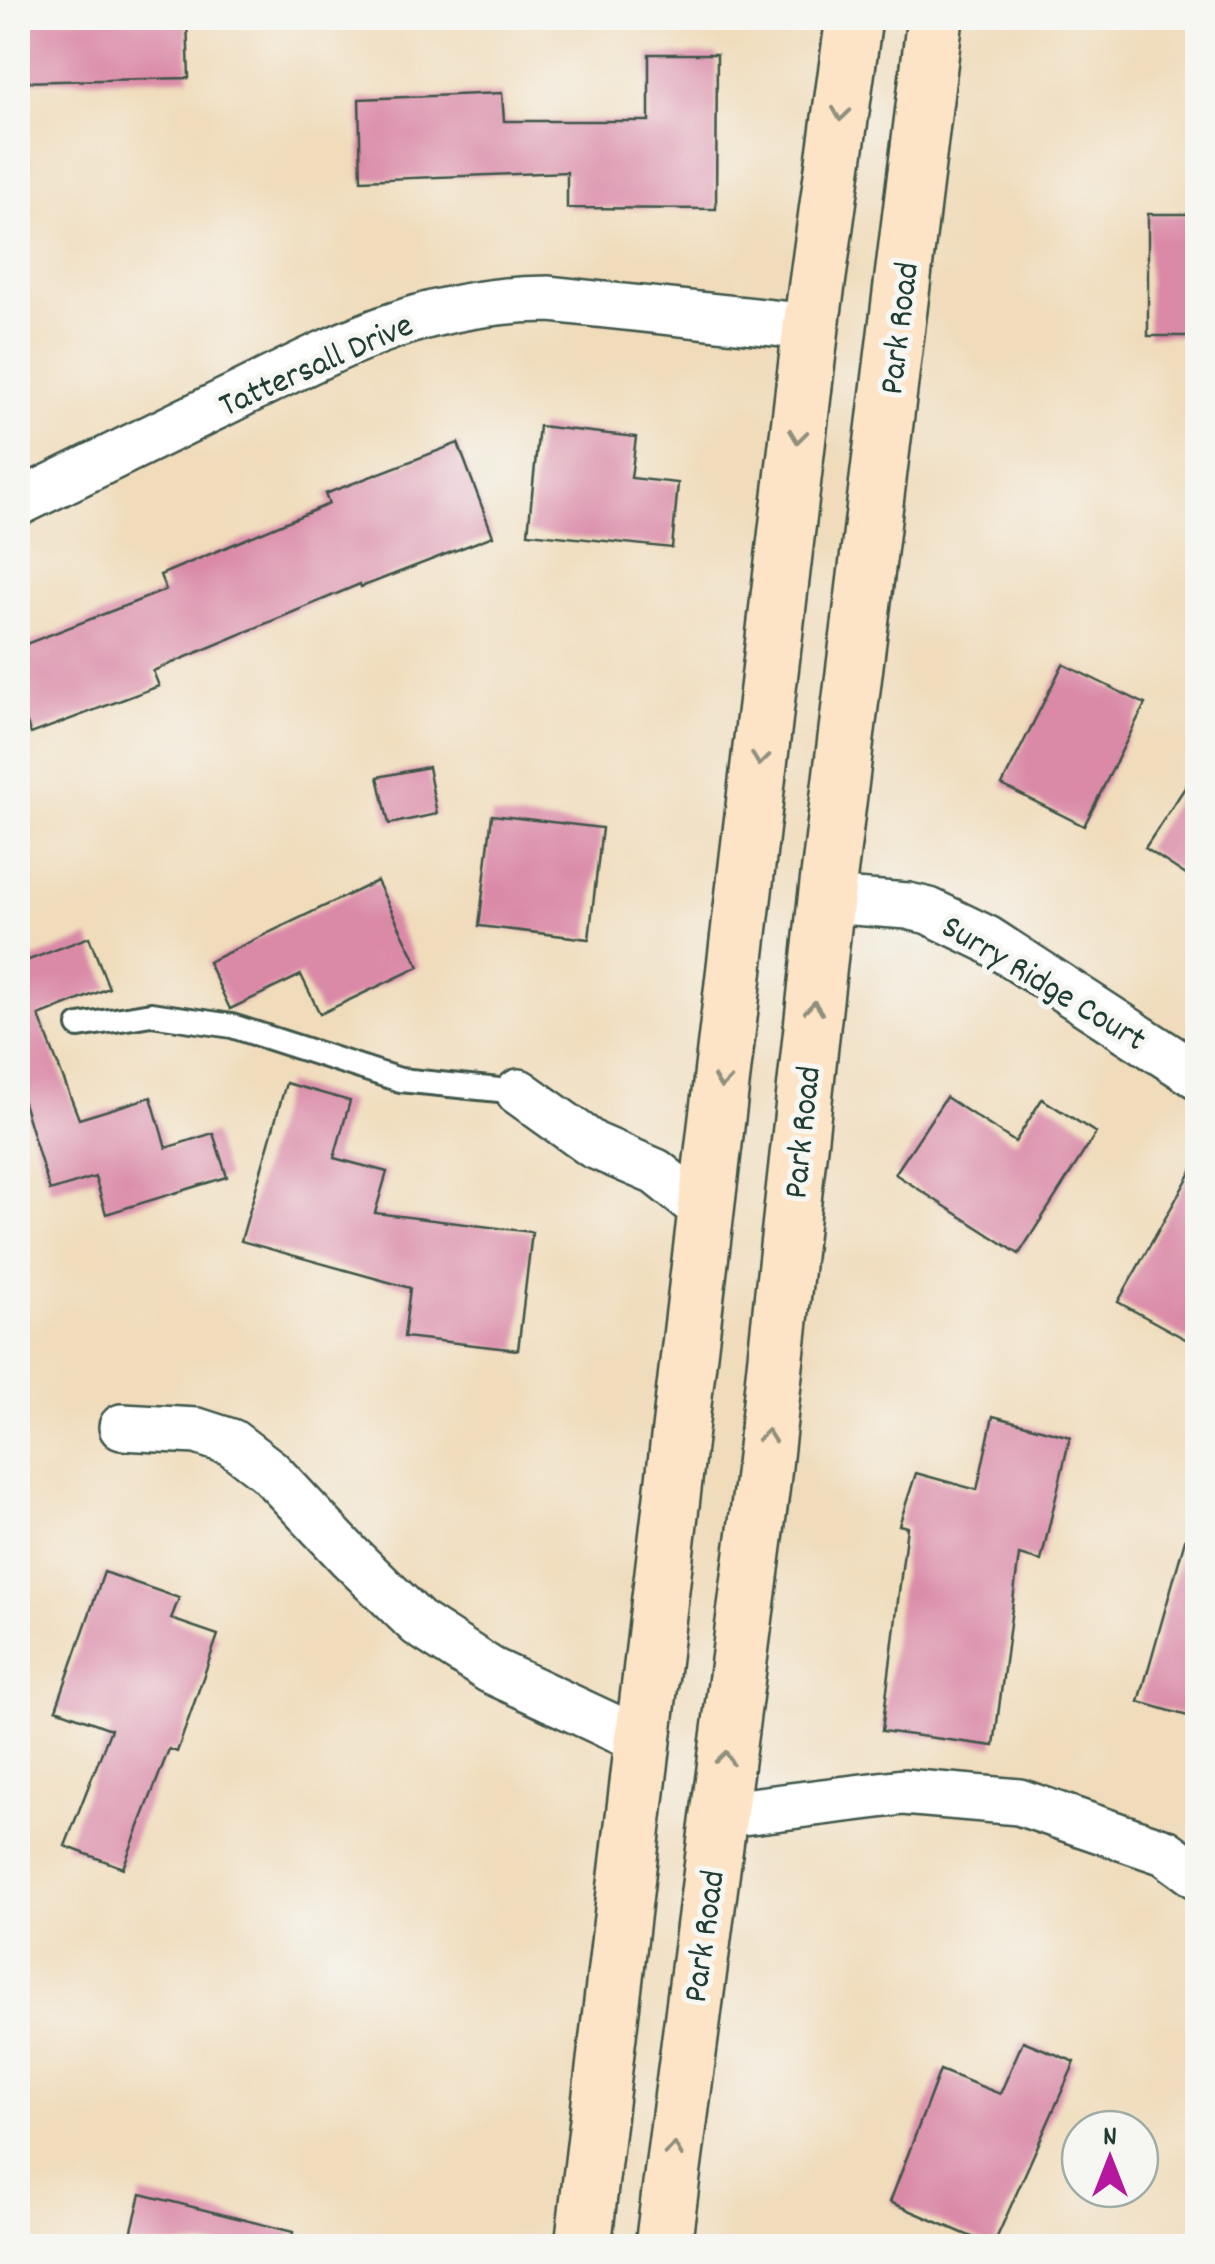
<svg xmlns="http://www.w3.org/2000/svg" width="1215" height="2264" font-family="Dekko,sans-serif">
<rect width="100%" height="100%" fill="#f6f6f2"/>
<filter id="ink" filterUnits="userSpaceOnUse"><feTurbulence type="fractalNoise" baseFrequency=".01" numOctaves="2"/><feDisplacementMap in="SourceGraphic" scale="20" xChannelSelector="R" yChannelSelector="G"/><feConvolveMatrix kernelMatrix="1 2 1 2 8 2 1 2 1" color-interpolation-filters="sRGB"/></filter>
<filter id="wash" filterUnits="userSpaceOnUse"><feTurbulence type="fractalNoise" baseFrequency=".0048" numOctaves="4" result="noise"/><feDisplacementMap in="SourceGraphic" scale="40" xChannelSelector="R" yChannelSelector="G"/><feGaussianBlur stdDeviation="2.25" result="paint"/><feColorMatrix in="noise" values="0 0 0 0 0 0 0 0 0 0 0 0 0 0 0 0 0 1.4 0 .05"/><feComposite in="paint" operator="in"/></filter>
<g filter="url(#wash)">
<rect width="100%" height="100%" fill="#f0dcbb"/>
<g id="blocks">
<!-- building -->
<g fill="#da8aa7">
<path d="M 18,18 L 187,18 L 189,78 L 18,82 Z"/>
<path d="M 649,54 L 717,54 L 716,209 L 567,208 L 567,172 L 361,180 L 359,99 L 502,93 L 504,121 L 649,121 Z"/>
<rect x="1148" y="214" width="50" height="122"/>
<path d="M 539,426 L 636,437 L 631,478 L 678,483 L 672,548 L 528,533 Z"/>
<path d="M 458,443 L 493,536 L 361,587 L 360,584 L 153,671 L 159,686 L 31,734 L 18,700 L 18,647 L 166,590 L 160,575 L 329,504 L 325,494 Z"/>
<path d="M 1063,664 L 1145,704 L 1084,826 L 1002,785 Z"/>
<path d="M 428,767 L 437,814 L 389,824 L 378,777 Z"/>
<path d="M 1198,768 L 1198,883 L 1145,848 Z"/>
<path d="M 492,815 L 602,828 L 589,939 L 479,926 Z"/>
<path d="M 377,881 L 419,967 L 320,1014 L 301,975 L 230,1009 L 208,962 Z"/>
<path d="M 89,937 L 109,988 L 39,1016 L 79,1119 L 151,1097 L 166,1148 L 213,1133 L 227,1177 L 106,1214 L 95,1177 L 50,1191 L 18,1086 L 18,964 Z"/>
<path d="M 286,1083 L 350,1101 L 334,1158 L 387,1172 L 375,1213 L 532,1232 L 518,1350 L 404,1337 L 410,1288 L 241,1241 Z"/>
<path d="M 946,1097 L 1015,1142 L 1042,1099 L 1096,1133 L 1019,1254 L 895,1174 Z"/>
<path d="M 1198,1160 L 1198,1346 L 1118,1302 Z"/>
<path d="M 993,1416 L 1070,1437 L 1041,1561 L 1019,1555 L 994,1746 L 882,1731 L 907,1527 L 899,1525 L 916,1473 L 977,1490 Z"/>
<path d="M 1186,1536 L 1198,1537 L 1198,1719 L 1139,1702 Z"/>
<path d="M 104,1572 L 179,1598 L 171,1619 L 218,1635 L 177,1752 L 169,1749 L 123,1868 L 65,1846 L 111,1729 L 56,1709 Z"/>
<path d="M 1023,2041 L 1075,2062 L 993,2246 L 890,2202 L 940,2070 L 1000,2094 Z"/>
<path d="M 141,2194 L 293,2232 L 291,2246 L 128,2246 Z"/>
</g>
</g>
</g>
<g filter="url(#ink)">
<use href="#blocks" fill-opacity="0" stroke="#3e5548" stroke-width="2.5"/>
<g fill="none" stroke-linecap="round" stroke-linejoin="round">
<defs>
<path id="lane" d="M 79,1026 L 151,1014 L 232,1026 L 400,1080 L 519,1092"/>
<g id="street">
<path d="M 18,503 C 89,468 160,434 231,399 C 339,346 425,299 549,299 L 811,327"/>
<path d="M 826,900 L 908,906 L 929,911 L 987,939 L 1198,1076"/>
<path d="M 519,1092 L 593,1145 L 656,1172 L 706,1212"/>
<path d="M 122,1427 L 197,1431 L 231,1442 L 269,1471 L 350,1557 L 419,1624 L 490,1670 L 642,1741"/>
<path d="M 718,1815 L 903,1792 L 1019,1802 L 1165,1852 L 1198,1876"/>
</g>
<g id="secondary">
<path d="M 583,2246 L 811,327 L 854,18"/>
<path d="M 663,2246 L 762,1484 L 826,900 L 935,18"/>
</g>
</defs>
<!-- lane casing -->
<use href="#lane" stroke="#3e5548" stroke-width="28"/>
<!-- street casing -->
<use href="#street" stroke="#3e5548" stroke-width="50"/>
<!-- secondary casing -->
<use href="#secondary" stroke="#3e5548" stroke-width="60"/>
<!-- lane -->
<use href="#lane" stroke="#fff" stroke-width="22"/>
<!-- street -->
<use href="#street" stroke="#fff" stroke-width="45"/>
<!-- secondary -->
<use href="#secondary" stroke="#fee4c6" stroke-width="55"/>
</g>
<!-- one-way arrows -->
<defs><path id="oneway-chevron" d="M-2-3.5L2.5 0L-2 3.5" fill="none" stroke-width="1.6" stroke-linecap="round" stroke-linejoin="round" transform="scale(2.5)"/></defs>
<g stroke="#8e907d">
<use href="#oneway-chevron" transform="translate(841 114) rotate(98)"/>
<use href="#oneway-chevron" transform="translate(798 436) rotate(97)"/>
<use href="#oneway-chevron" transform="translate(760 759) rotate(97)"/>
<use href="#oneway-chevron" transform="translate(814 1008) rotate(-84)"/>
<use href="#oneway-chevron" transform="translate(722 1082) rotate(97)"/>
<use href="#oneway-chevron" transform="translate(767 1436) rotate(-84)"/>
<use href="#oneway-chevron" transform="translate(725 1758) rotate(-82)"/>
<use href="#oneway-chevron" transform="translate(674 2150) rotate(-82)"/>
</g>
</g>
<g text-anchor="middle" stroke-width="10" stroke-linejoin="round" paint-order="stroke">
<!-- street labels -->
<g font-size="35" fill="#1f3d34" stroke="#f6f6f2">
<text transform="translate(897 328) rotate(-83)" y="12">Park Road</text>
<text transform="translate(315 363) rotate(-24)" y="12">Tattersall Drive</text>
<text transform="translate(1045 981) rotate(31)" y="12">Surry Ridge Court</text>
<text transform="translate(800 1132) rotate(-84)" y="12">Park Road</text>
<text transform="translate(702 1936) rotate(-82)" y="12">Park Road</text>
</g>
</g>
<!-- margin -->
<rect width="1215" height="2264" fill="none" stroke="#f6f6f2" stroke-width="60"/>
<!-- north arrow -->
<g transform="translate(1110 2159)"><circle r="48" fill="#f6f6f2" stroke="#a0aca6" stroke-width="2.5"/>
<path d="M0-8L18 38L0 25L-18 38Z" fill="#b5179e"/>
<text y="-15" font-size="28" font-weight="bold" text-anchor="middle" fill="#1f3d34">N</text>
</g>
</svg>
